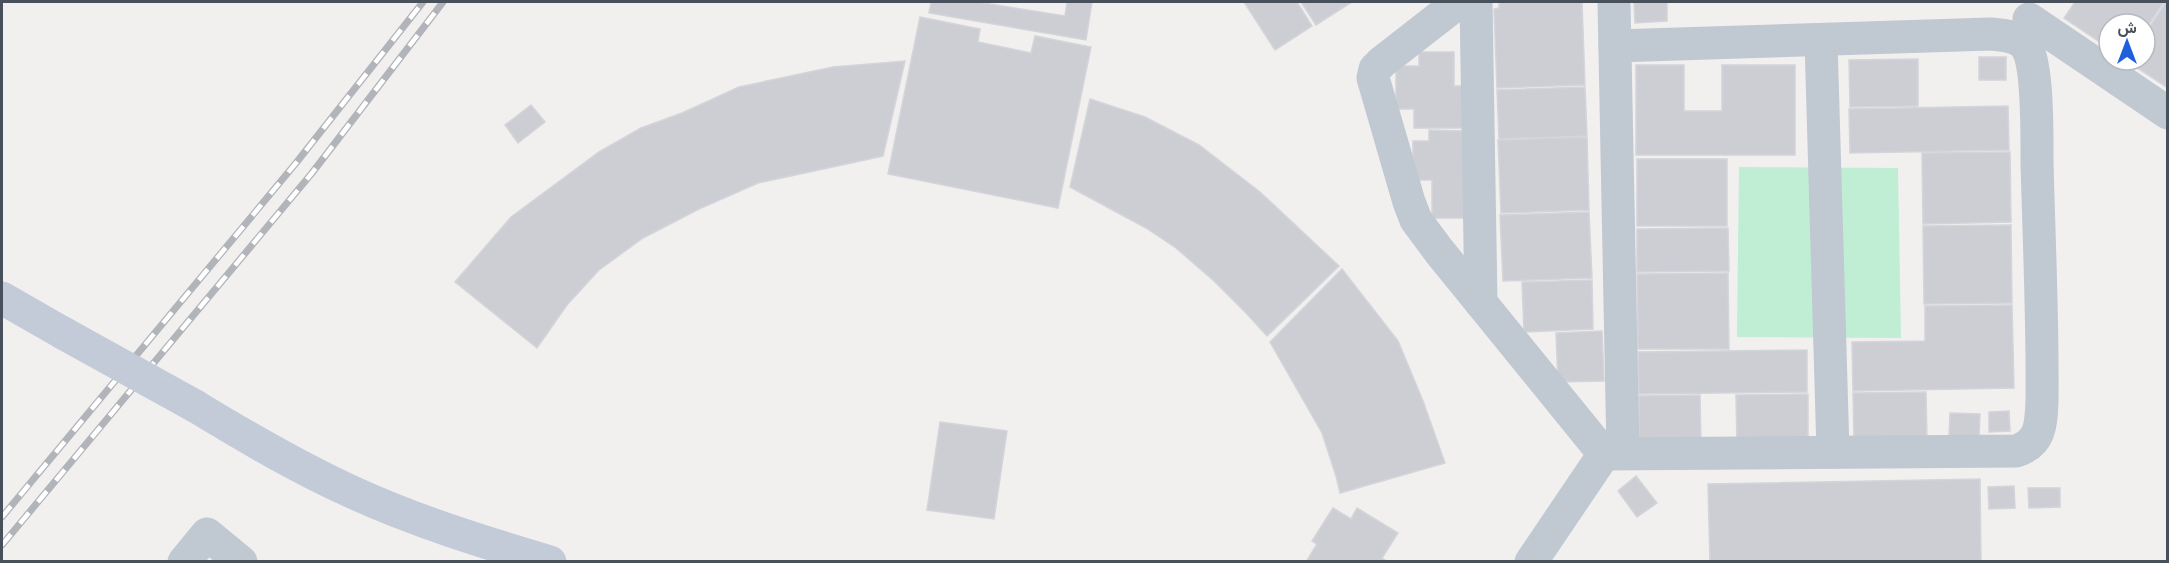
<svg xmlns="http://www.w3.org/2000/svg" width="2169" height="563" font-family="Lato,Vazirmatn,sans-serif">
<rect width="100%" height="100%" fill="#f2efef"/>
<!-- green -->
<path fill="#bfeed5" d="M 1739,167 L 1898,168 L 1901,338 L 1737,337 Z"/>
<!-- building -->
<g fill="#ccced4" stroke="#d3d5da" stroke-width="1.5">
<path d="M 931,2 L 977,2 L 1065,16 L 1067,2 L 1092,2 L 1086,40 L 929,13 Z"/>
<path d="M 1244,2 L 1297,2 L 1312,26 L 1275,50 Z"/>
<path d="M 1301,2 L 1352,2 L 1316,25 Z"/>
<path d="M 1499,2 L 1582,2 L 1585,85 L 1497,88 L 1494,9 L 1499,8 Z"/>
<path d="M 1634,2 L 1667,2 L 1667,21 L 1635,23 Z"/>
<path d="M 2075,2 L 2164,2 L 2145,30 L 2145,24 L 2109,24 L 2109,48 L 2064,18 Z"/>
<path d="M 2166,2 L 2168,2 L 2168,88 L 2127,61 L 2145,60 L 2145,34 Z"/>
<path d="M 920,17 L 980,29 L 978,42 L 1031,53 L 1035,36 L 1091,47 L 1058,208 L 888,174 Z"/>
<path d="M 1419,52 L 1454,52 L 1454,86 L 1466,86 L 1465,128 L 1414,128 L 1414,109 L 1396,109 L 1396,66 L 1419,66 Z"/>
<rect x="1979" y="57" width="27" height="23"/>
<path d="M 1918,59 L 1918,106 L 1850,107 L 1849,60 Z"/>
<path d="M 905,61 L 883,156 L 758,183 L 699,209 L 643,238 L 599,270 L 567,305 L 537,348 L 455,282 L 511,217 L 599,152 L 641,128 L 682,113 L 739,87 L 833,67 Z"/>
<path d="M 1636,65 L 1684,65 L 1684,111 L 1722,111 L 1722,65 L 1795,65 L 1795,155 L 1636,155 Z"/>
<path d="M 1585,87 L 1587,136 L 1499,139 L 1497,90 Z"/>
<path d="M 1090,99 L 1145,117 L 1199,145 L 1260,192 L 1339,266 L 1267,336 L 1246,313 L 1214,281 L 1176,248 L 1146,228 L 1070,187 Z"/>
<path d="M 531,105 L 545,122 L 518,143 L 505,125 Z"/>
<path d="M 2008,106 L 2009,150 L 1850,153 L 1849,109 Z"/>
<path d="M 1429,130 L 1465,131 L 1465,218 L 1432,218 L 1432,180 L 1413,180 L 1413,141 L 1429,141 Z"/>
<path d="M 1587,137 L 1589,210 L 1501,213 L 1498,140 Z"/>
<path d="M 2010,152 L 2011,222 L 1923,224 L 1922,153 Z"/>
<rect x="1637" y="159" width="90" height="67"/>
<path d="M 1589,212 L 1592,278 L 1503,281 L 1500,215 Z"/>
<path d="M 2011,225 L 2012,303 L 1924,304 L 1923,226 Z"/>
<path d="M 1728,228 L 1729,271 L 1637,272 L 1637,229 Z"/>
<path d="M 1342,269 L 1398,341 L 1423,401 L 1445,463 L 1340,493 L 1336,476 L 1322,433 L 1270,342 Z"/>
<path d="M 1728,273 L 1729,349 L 1638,349 L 1637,274 Z"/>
<path d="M 1592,280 L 1593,329 L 1524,332 L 1522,282 Z"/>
<path d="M 2012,305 L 2014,388 L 1853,391 L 1852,342 L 1925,341 L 1925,306 Z"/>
<path d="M 1602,331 L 1604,381 L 1558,382 L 1556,333 Z"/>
<path d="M 1807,350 L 1807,392 L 1639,394 L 1638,352 Z"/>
<path d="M 1926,392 L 1927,441 L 1854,442 L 1853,393 Z"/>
<path d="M 1808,394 L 1808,445 L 1737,445 L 1736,395 Z"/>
<path d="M 1700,395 L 1701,445 L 1639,446 L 1639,396 Z"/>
<path d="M 2009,411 L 2010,431 L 1989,432 L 1989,412 Z"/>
<path d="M 1950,413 L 1980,414 L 1979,437 L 1949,436 Z"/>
<path d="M 940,422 L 1007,431 L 994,519 L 927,510 Z"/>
<path d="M 1636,476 L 1657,503 L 1637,517 L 1618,491 Z"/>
<path d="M 1980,479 L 1981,562 L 1710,562 L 1708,484 Z"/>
<path d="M 2014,486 L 2015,508 L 1989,509 L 1988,487 Z"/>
<path d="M 2028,488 L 2060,488 L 2060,507 L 2029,508 Z"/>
<path d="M 1333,508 L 1351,519 L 1357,508 L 1398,533 L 1382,558 L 1388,562 L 1306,562 L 1317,544 L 1312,541 Z"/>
</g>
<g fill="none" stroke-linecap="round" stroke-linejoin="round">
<!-- street -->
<g stroke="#c0c8d1" stroke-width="33">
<path d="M 1459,2 L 1382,62 L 1375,69 L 1373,78 L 1409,202 L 1416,220 L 1439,251 L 1604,454 L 1531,562"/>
<path d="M 1476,2 L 1481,303"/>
<path d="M 1614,2 L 1623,453"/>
<path d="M 2029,19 L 2168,113"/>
<path d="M 1821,40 L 1833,452"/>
<path d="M 1604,454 L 2016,451 C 2041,443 2041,424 2042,401 C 2043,322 2039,242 2037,162 C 2037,137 2038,67 2027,48 C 2020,36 2003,35 1990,34 L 1615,46"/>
<path d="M 184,562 L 207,534 L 241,562"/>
</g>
<!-- secondary -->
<g stroke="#c2cbd7" stroke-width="33">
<path d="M 2,298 L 63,333"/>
<path d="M 195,406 C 246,437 297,467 352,492 C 415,521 483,542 550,562"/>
</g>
<defs>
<g id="rail">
<path d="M 2,517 L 296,163 L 423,2"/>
<path d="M 2,545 L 312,173 L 443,2"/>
</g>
</defs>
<!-- rail casing -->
<use href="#rail" stroke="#b1b4b9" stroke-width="7"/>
<!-- rail -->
<use href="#rail" stroke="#fff" stroke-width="4.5" stroke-dasharray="14" stroke-linecap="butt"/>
<!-- secondary-bridge -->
<path stroke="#c2cbd7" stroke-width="33" d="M 63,333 L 195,406"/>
</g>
<!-- border -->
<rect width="2169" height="563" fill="none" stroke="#48505c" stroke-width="6"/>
<!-- north arrow -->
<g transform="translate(2127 42)"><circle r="28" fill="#ffffff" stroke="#b6b9be" stroke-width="1.5"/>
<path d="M0-4.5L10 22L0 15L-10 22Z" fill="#1e60dc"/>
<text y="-9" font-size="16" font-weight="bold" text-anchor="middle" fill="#48505c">ش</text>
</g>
</svg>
